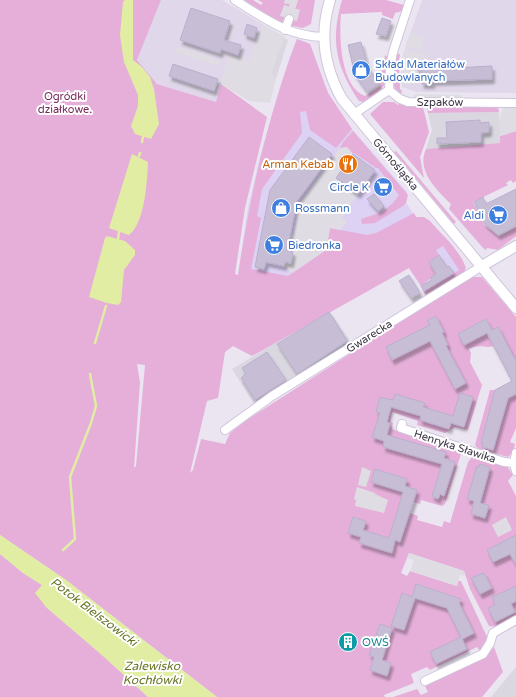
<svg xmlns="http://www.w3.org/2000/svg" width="516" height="697" font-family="'Varela Round',sans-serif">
<defs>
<filter id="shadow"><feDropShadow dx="2.5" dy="4.5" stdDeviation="1" flood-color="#0004"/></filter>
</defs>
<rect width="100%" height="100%" fill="#ebe5f2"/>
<!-- residential -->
<g fill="#e0d8ea">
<path d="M 161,0 L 222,0 L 264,25 L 249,62 L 229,56 L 216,102 L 157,84 L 137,60 Z"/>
<path d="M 422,0 L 516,0 L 516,93 L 416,92 L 402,87 L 401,60 Z"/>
</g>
<!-- commercial -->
<g fill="#ddd1f4">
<path d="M 297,39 L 310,44 L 324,84 L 332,101 L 352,129 L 407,192 L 406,203 L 416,217 L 288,285 L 238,275 L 248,208 L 260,157 L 289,59 Z"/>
<path d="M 440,240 L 459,270 L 424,291 L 409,268 Z"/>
</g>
<!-- industrial -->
<g fill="#dad7e1">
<path d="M 284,38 L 288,40 L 276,79 L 271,75 L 279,49 L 281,47 Z"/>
<path d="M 499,112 L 501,143 L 426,149 L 432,130 L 428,113 Z"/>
<path d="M 329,311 L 351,342 L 254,404 L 232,369 Z"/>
<path d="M 516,667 L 516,697 L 491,697 Z"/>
</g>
<!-- green -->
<g fill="#e5afda" fill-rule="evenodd">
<path d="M 0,0 L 161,0 L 137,60 L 157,84 L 216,102 L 221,84 L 267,117 L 245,208 L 235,274 L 238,275 C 250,195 268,115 297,39 L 310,44 L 328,93 L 352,129 L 336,148 L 310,130 L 306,111 L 300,112 L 302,133 L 262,189 L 257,216 L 261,218 L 251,269 L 288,276 L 326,250 L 330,228 L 367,235 L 376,233 L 414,213 L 416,217 L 424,217 L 430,221 C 442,235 460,250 466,268 L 464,272 L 425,295 L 424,291 L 459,270 L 443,246 L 436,250 L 439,255 L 429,262 L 436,274 L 421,286 L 409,268 L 252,356 L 233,346 L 225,352 L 218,398 L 207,401 L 190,473 L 193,470 L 201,439 L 225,444 L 230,433 L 248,419 L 470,277 L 482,277 L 516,317 L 516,361 L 498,328 L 492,330 L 486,319 L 458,334 L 464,345 L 487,333 L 493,346 C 486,349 481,343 469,349 L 471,353 L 470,362 L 482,385 L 468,430 L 455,427 L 445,433 L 417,425 L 418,421 L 392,412 L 390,422 L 393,423 L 392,429 L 458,451 L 461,454 L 445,504 L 442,506 L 421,500 L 420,504 L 413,502 L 410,513 L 418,516 L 417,520 L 442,527 L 444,521 L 450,523 L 468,462 L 472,457 L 507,466 L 513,475 L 508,481 L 516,496 L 516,618 L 498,627 L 489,626 L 470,589 L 464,571 L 409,553 L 401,573 L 407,576 L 410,571 L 457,586 L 458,581 L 461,581 L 488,639 L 483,648 L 480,651 L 477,647 L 430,670 L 427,667 L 411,674 L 414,683 L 384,695 L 385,697 L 217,697 L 66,580 L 0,535 ZM 137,364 L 145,365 L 136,466 L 134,468 L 140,382 Z"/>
<path d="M 241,0 L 253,0 L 261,5 L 263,3 L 258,0 L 285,0 L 284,3 L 290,4 L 289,7 L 284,5 L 286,18 L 281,23 Z"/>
<path d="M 298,0 L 315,0 L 311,24 L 303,28 L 293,26 L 293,28 L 290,26 L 292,20 L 300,10 L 295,9 Z"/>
<path d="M 342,0 L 386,0 L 404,5 L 402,11 L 395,13 L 393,19 L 382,15 L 382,12 L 341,14 C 339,35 340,87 365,96 L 379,87 L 385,55 L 388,58 C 386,87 388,86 363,102 L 359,101 C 336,67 330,40 342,0 Z"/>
<path d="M 396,54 L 400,54 L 399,60 L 400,89 L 402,91 L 400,96 C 389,85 393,67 396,54 Z"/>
<path d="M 383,102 L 394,102 L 398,105 L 400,103 L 407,106 L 423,107 L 429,132 L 420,157 L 424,178 L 370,114 Z"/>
<path d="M 427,107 L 498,107 L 499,112 L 428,113 Z"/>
<path d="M 353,131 L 408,195 L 406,203 L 403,206 L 375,223 L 362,224 L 361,219 L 382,212 L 393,203 L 399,195 L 378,168 L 376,168 L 354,153 L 353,154 L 347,147 L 340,148 L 343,142 Z"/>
<path d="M 516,131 L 516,181 L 513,183 L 511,180 L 506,183 L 508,185 L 473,202 L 484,225 L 499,236 L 516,227 L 516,236 L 498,250 L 487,248 L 486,250 L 484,249 L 449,209 L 451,204 C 437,190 416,171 426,149 L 500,143 L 500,136 Z"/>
<path d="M 396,151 L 456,222 L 454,224 L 394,152 Z"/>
<path d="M 490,390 L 495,390 L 497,392 L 481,442 L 493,449 L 508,398 L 516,394 L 516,428 L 510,442 L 515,444 L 513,452 L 508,457 L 478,449 L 475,445 Z"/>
<path d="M 0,554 L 23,573 L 42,585 L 46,607 L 102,655 L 148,697 L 0,697 Z"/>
<path d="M 494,647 L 503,672 L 482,697 L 393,697 L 417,689 L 421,695 L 428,692 L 425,686 L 484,657 Z"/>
</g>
<!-- parking -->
<g fill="#dfdde3">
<path d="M 285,0 L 298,0 L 295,9 L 300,10 L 297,21 L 280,16 L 284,5 L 289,7 L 290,4 L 284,3 Z"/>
<path d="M 264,25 L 285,37 L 281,47 L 279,49 L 271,75 L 276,79 L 270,103 L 249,101 L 221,84 L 229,55 L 249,61 Z"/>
<path d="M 410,33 L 424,37 L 421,50 L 405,46 Z"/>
<path d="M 178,47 L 220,61 L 218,66 L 176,53 Z"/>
<path d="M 405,49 L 425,54 L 425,61 L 416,61 L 417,84 L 403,84 L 403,57 Z"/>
<path d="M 414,94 L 462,95 L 463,100 L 414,99 Z"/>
<path d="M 503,108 L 516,108 L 516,131 L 500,136 L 500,117 Z"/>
<path d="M 347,147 L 353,154 L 336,178 L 358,194 L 342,218 L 347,221 L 340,230 L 330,228 L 326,250 L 292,273 L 284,266 L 291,234 L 294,234 L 300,203 L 340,148 Z"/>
<path d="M 362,467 L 371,471 L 366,487 L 358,485 Z"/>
<path d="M 357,487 L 375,493 L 375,494 L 388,500 L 384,513 L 355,506 L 356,500 L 354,499 Z"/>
<path d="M 506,517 L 512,530 L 498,537 L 492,525 Z"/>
<path d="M 409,553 L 464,571 L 465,576 L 460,575 L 457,586 L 410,571 L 414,560 L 407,558 Z"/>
</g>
<!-- water -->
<g fill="#e1eda3">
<path d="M 125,0 L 133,0 L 133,60 L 142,67 L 150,77 L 154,89 L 159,124 L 151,139 L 135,134 L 131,126 L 138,106 L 138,95 L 124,62 L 120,35 L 123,2 Z"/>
<path d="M 132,154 L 148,162 C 147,182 145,222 129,235 L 109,228 Z"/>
<path d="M 107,236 L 125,241 L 135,250 L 135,255 L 124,270 L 121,302 L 118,305 L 107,303 L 89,297 L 105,238 Z"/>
<path d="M 0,535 L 66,580 L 217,697 L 148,697 L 102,655 L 46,607 L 35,593 L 42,585 L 23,573 L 0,554 Z"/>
</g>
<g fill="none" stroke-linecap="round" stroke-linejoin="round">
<!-- stream -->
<g stroke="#e1eda3" stroke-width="2.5">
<path d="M 142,142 L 143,137"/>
<path d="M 139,156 L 140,153"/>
<path d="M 118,239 L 119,232"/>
<path d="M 95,343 L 106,306"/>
<path d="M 63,550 L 75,539 L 70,477 L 91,423 L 96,406 L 90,374"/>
</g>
</g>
<!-- building -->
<g fill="#c7bed6" stroke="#baafce" filter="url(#shadow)">
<path d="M 191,8 L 230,21 L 224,40 L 241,45 L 238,55 L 221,49 L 220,53 L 180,40 Z"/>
<path d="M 382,18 L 391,21 L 386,36 L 376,34 Z"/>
<path d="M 247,24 L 257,28 L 254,38 L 244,34 Z"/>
<path d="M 361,42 L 367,65 L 379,84 L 367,92 L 355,75 L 348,45 Z"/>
<path d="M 432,62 L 432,69 L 492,66 L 492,79 L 432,81 L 432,84 L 422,84 L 421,70 L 417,70 L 417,63 Z"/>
<path d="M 173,64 L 218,79 L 214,91 L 169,76 Z"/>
<path d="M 480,120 L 480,123 L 489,122 L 489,132 L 481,133 L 481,142 L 437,144 L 437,138 L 447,138 L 446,122 Z"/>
<path d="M 309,137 L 332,154 L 297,201 L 287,250 L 293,252 L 291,263 L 285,262 L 284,266 L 266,262 L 264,269 L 255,267 L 270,190 Z"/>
<path d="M 353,154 L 375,170 L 358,194 L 336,178 Z"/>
<path d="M 516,189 L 516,226 L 498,235 L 485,224 L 474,202 L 483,197 L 486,204 Z"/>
<path d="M 374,194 L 384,206 L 378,211 L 367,199 Z"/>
<path d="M 439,255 L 447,267 L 449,266 L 454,273 L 424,291 L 421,286 L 432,280 L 430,278 L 436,274 L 429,262 Z"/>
<path d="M 409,275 L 420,293 L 411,298 L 399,281 Z"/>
<path d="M 329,312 L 347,341 L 297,374 L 277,344 Z"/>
<path d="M 436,316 L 444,332 L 442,333 L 448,345 L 446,346 L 466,383 L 455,389 L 430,341 L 392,360 L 386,347 L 430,325 L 427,321 Z"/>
<path d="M 486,319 L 492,330 L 498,327 L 516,361 L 516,394 L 508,398 L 493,450 L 482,447 L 483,443 L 481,443 L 495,390 L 512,381 L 487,333 L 464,345 L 458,334 Z"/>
<path d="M 267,352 L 286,380 L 255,400 L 241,378 L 246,374 L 242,368 Z"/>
<path d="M 460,393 L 473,397 L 464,427 L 451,423 L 449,429 L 420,420 L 421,416 L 391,407 L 387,422 L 390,423 L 387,435 L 446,452 L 444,458 L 455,462 L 444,496 L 440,494 L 438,499 L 432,496 L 442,464 L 383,447 L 384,441 L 372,437 L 380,413 L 376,412 L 380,397 L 393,400 L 395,394 L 425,403 L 423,407 L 453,416 Z"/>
<path d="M 480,464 L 490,467 L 480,503 L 489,505 L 485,518 L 471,514 L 474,501 L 467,499 L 477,466 L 479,467 Z"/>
<path d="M 375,469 L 407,479 L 405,486 L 417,490 L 400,542 L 395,540 L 392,553 L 359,543 L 361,537 L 348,533 L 353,517 L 366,521 L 363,530 L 389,538 L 403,492 L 371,482 Z"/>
<path d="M 516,535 L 516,565 L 510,554 L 493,562 L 487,550 Z"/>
<path d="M 484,573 L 492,588 L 480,594 L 471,578 Z"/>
<path d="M 416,584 L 461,599 L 459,603 L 474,633 L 462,639 L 467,649 L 436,664 L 430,652 L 461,637 L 447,608 L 415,598 L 404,630 L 391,626 L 402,593 L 412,597 Z"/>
<path d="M 516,586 L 516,601 L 511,604 L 515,612 L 495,622 L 488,608 L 495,605 L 492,597 Z"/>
<path d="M 380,624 L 392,628 L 382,660 L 391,663 L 387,676 L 370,670 L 374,657 L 369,655 Z"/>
</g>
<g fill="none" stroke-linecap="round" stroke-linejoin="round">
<defs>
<g id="minor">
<path d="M 235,0 C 264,18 287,36 323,37"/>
<path d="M 410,0 L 393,52 L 390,68 L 389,90 L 400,99 L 408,102 L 516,103"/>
<path d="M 285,30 L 289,19"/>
<path d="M 354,114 L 389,90"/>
<path d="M 402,424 L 401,428 L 504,462 L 514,463"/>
<path d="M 225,430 L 272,396 L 482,266"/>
<path d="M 516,453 L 514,463 L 516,471"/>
<path d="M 425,681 L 483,654 L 490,643 L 493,633 L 516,620"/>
</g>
<g id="tertiary">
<path d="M 330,0 C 319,35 324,67 342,99 L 516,308"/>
<path d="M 482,266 L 516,246"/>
</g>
</defs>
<!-- minor casing -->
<use href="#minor" stroke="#cfc5db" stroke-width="10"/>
<!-- tertiary casing -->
<use href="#tertiary" stroke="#cfc5db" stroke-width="12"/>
<!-- minor -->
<use href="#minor" stroke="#fff" stroke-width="8"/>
<!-- tertiary -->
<use href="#tertiary" stroke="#fff" stroke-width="10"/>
</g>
<!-- icons -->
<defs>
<symbol id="shop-disc" viewBox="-11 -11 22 22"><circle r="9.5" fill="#3f7fe0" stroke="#fff"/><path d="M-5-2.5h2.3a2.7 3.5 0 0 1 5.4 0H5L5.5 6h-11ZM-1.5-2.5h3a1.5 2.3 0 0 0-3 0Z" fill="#fff"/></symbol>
<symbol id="restaurant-disc" viewBox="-11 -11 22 22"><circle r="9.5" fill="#e8710a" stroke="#fff"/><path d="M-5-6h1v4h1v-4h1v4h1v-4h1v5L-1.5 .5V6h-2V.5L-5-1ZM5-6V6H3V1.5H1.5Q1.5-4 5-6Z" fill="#fff"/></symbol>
<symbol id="supermarket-disc" viewBox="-11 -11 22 22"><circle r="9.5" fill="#3f7fe0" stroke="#fff"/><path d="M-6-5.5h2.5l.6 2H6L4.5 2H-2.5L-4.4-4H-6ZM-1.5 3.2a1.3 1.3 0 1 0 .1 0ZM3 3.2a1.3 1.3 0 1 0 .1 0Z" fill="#fff"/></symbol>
<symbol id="building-disc" viewBox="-11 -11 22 22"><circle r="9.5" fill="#0f9aa8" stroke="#fff"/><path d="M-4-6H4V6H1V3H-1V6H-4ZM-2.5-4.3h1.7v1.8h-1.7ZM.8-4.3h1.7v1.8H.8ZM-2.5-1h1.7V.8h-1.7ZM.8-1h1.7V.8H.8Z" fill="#fff"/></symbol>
</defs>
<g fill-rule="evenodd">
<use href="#shop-disc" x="350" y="59" width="22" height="22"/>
<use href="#restaurant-disc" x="337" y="153" width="22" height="22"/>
<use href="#supermarket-disc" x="372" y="176" width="22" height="22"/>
<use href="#shop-disc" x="270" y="197" width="22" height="22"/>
<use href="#supermarket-disc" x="487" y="204" width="22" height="22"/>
<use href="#supermarket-disc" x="263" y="234" width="22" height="22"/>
<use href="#building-disc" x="337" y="631" width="22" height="22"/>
</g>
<g text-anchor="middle" stroke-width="4" stroke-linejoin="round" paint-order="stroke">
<!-- shop labels -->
<g font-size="11" fill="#366cbe" stroke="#fff" text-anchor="start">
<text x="375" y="68">Skład Materiałów<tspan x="375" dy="13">Budowlanych</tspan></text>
<text x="369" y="191" text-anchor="end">Circle K</text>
<text x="295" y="212">Rossmann</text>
<text x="484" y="219" text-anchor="end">Aldi</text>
<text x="288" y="249">Biedronka</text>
</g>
<!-- park labels -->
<g font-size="11" fill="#742b58" stroke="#fff">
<text x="65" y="100">Ogródki<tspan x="65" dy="13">działkowe.</tspan></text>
</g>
<!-- street labels -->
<g font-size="11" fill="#3b3544" stroke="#fff">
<text x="440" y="106">Szpaków</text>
<text transform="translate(396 164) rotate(50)" y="4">Górnośląska</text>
<text transform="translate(369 336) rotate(-32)" y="4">Gwarecka</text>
<text transform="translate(455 446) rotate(18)" y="4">Henryka Sławika</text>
</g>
<!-- food labels -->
<g font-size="11" fill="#c56008" stroke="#fff" text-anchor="end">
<text x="334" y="168">Arman Kebab</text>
</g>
<!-- culture labels -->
<g font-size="11" fill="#0d838f" stroke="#fff" text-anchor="start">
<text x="362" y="646">OWŚ</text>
</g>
<!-- water labels -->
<g font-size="12" font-style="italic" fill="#677626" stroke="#fff">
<text transform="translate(94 612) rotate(37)" y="4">Potok Bielszowicki</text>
<text x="152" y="670">Zalewisko<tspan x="152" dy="14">Kochłówki</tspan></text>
</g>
</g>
</svg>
